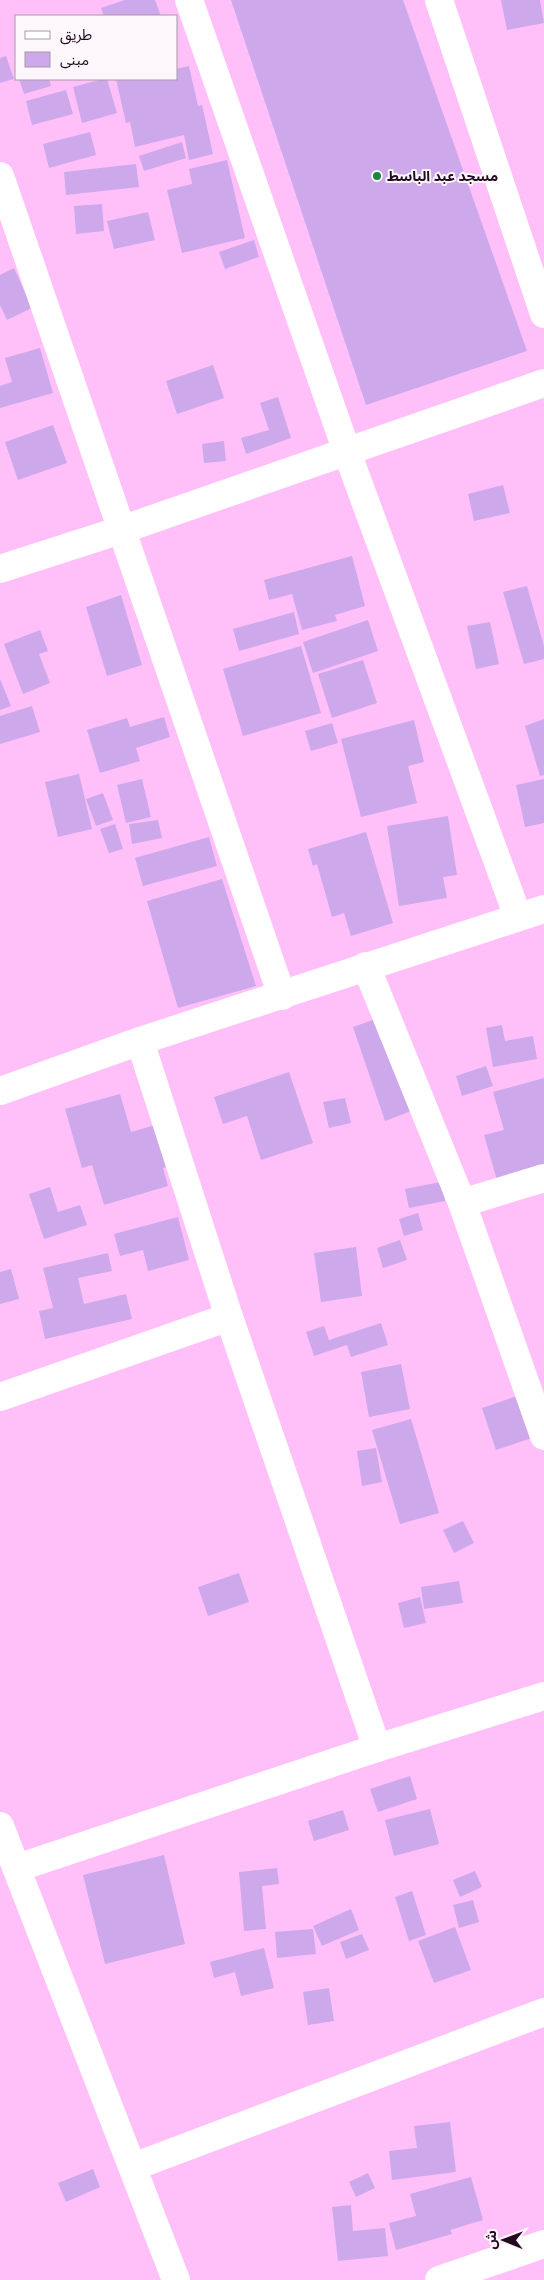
<svg xmlns="http://www.w3.org/2000/svg" width="544" height="2280" font-family="'Open Sans','Noto Sans Arabic',sans-serif">
<rect width="100%" height="100%" fill="#ffc0f9"/>
<!-- building -->
<g fill="#cda8eb">
<path d="M 125,0 L 155,0 L 161,16 L 104,16 L 101,8 Z"/>
<path d="M 231,0 L 403,0 L 527,351 L 366,405 Z"/>
<path d="M 501,0 L 540,0 L 544,23 L 507,30 Z"/>
<path d="M 6,56 L 14,79 L 0,83 L 0,58 Z"/>
<path d="M 189,66 L 198,106 L 202,105 L 213,154 L 189,160 L 184,135 L 135,147 L 130,122 L 126,123 L 116,79 L 176,79 L 176,69 Z"/>
<path d="M 19,79 L 49,79 L 51,86 L 24,94 Z"/>
<path d="M 103,79 L 107,79 L 117,113 L 82,123 L 73,87 Z"/>
<path d="M 66,90 L 73,114 L 32,125 L 26,101 Z"/>
<path d="M 90,132 L 96,155 L 49,168 L 43,144 Z"/>
<path d="M 182,142 L 186,158 L 144,171 L 139,156 Z"/>
<path d="M 227,160 L 245,238 L 182,253 L 167,190 L 192,184 L 189,169 Z"/>
<path d="M 136,164 L 139,187 L 66,195 L 64,172 Z"/>
<path d="M 102,204 L 104,231 L 76,234 L 74,206 Z"/>
<path d="M 148,212 L 155,240 L 114,249 L 107,221 Z"/>
<path d="M 254,240 L 259,257 L 225,269 L 219,252 Z"/>
<path d="M 14,268 L 32,308 L 7,320 L 0,305 L 0,275 Z"/>
<path d="M 40,348 L 53,393 L 0,408 L 0,386 L 12,382 L 5,358 Z"/>
<path d="M 213,365 L 224,398 L 177,414 L 166,381 Z"/>
<path d="M 278,397 L 291,438 L 246,454 L 241,438 L 269,430 L 260,403 Z"/>
<path d="M 53,425 L 67,463 L 18,480 L 5,442 Z"/>
<path d="M 224,441 L 226,461 L 204,463 L 202,444 Z"/>
<path d="M 503,485 L 510,513 L 474,521 L 468,494 Z"/>
<path d="M 352,556 L 365,606 L 335,615 L 337,621 L 302,630 L 292,594 L 269,600 L 264,580 Z"/>
<path d="M 527,586 L 544,646 L 544,659 L 524,664 L 503,592 Z"/>
<path d="M 121,595 L 142,665 L 107,676 L 86,607 Z"/>
<path d="M 294,612 L 299,634 L 239,651 L 233,629 Z"/>
<path d="M 368,620 L 378,651 L 313,673 L 303,642 Z"/>
<path d="M 490,622 L 499,664 L 476,669 L 467,626 Z"/>
<path d="M 40,630 L 48,651 L 39,654 L 50,683 L 23,694 L 4,644 Z"/>
<path d="M 301,646 L 321,713 L 243,736 L 223,669 Z"/>
<path d="M 363,660 L 377,703 L 332,718 L 318,674 Z"/>
<path d="M 0,679 L 11,706 L 0,710 Z"/>
<path d="M 32,706 L 40,732 L 0,744 L 0,716 Z"/>
<path d="M 164,717 L 170,737 L 136,748 L 140,761 L 100,773 L 87,730 L 127,718 L 130,727 Z"/>
<path d="M 544,719 L 544,775 L 540,776 L 525,726 Z"/>
<path d="M 414,720 L 424,762 L 408,766 L 417,803 L 361,817 L 341,739 Z"/>
<path d="M 332,723 L 338,743 L 311,751 L 305,731 Z"/>
<path d="M 79,774 L 92,829 L 58,837 L 45,782 Z"/>
<path d="M 142,779 L 151,817 L 126,823 L 117,785 Z"/>
<path d="M 544,779 L 544,823 L 525,827 L 516,785 Z"/>
<path d="M 103,793 L 113,820 L 96,826 L 86,799 Z"/>
<path d="M 448,816 L 457,875 L 443,877 L 447,898 L 399,906 L 387,826 Z"/>
<path d="M 158,820 L 162,838 L 132,844 L 129,824 Z"/>
<path d="M 115,824 L 123,849 L 109,853 L 100,829 Z"/>
<path d="M 366,832 L 393,923 L 351,936 L 344,913 L 332,917 L 317,864 L 313,866 L 308,849 Z"/>
<path d="M 209,837 L 217,866 L 143,886 L 135,858 Z"/>
<path d="M 222,879 L 256,986 L 178,1008 L 147,901 Z"/>
<path d="M 387,1015 L 419,1108 L 385,1121 L 353,1027 Z"/>
<path d="M 502,1025 L 505,1041 L 533,1036 L 537,1059 L 493,1067 L 486,1028 Z"/>
<path d="M 486,1066 L 493,1086 L 462,1096 L 456,1076 Z"/>
<path d="M 289,1072 L 313,1143 L 261,1160 L 247,1116 L 223,1124 L 214,1097 Z"/>
<path d="M 544,1078 L 544,1166 L 497,1180 L 484,1135 L 504,1130 L 493,1092 Z"/>
<path d="M 120,1094 L 131,1132 L 169,1121 L 180,1163 L 163,1168 L 168,1186 L 104,1205 L 92,1165 L 82,1168 L 65,1109 Z"/>
<path d="M 345,1098 L 351,1123 L 329,1128 L 323,1102 Z"/>
<path d="M 441,1182 L 445,1201 L 409,1208 L 405,1189 Z"/>
<path d="M 50,1187 L 58,1212 L 80,1205 L 87,1225 L 44,1239 L 29,1194 Z"/>
<path d="M 418,1213 L 423,1230 L 404,1236 L 399,1219 Z"/>
<path d="M 178,1217 L 189,1260 L 148,1271 L 143,1250 L 120,1256 L 114,1234 Z"/>
<path d="M 400,1240 L 407,1260 L 383,1268 L 377,1248 Z"/>
<path d="M 356,1247 L 362,1296 L 321,1302 L 314,1253 Z"/>
<path d="M 108,1253 L 112,1271 L 78,1278 L 84,1304 L 126,1294 L 132,1319 L 45,1339 L 39,1311 L 53,1308 L 43,1268 Z"/>
<path d="M 11,1269 L 19,1299 L 0,1304 L 0,1272 Z"/>
<path d="M 381,1323 L 388,1345 L 351,1357 L 347,1345 L 314,1356 L 306,1332 L 324,1326 L 329,1340 Z"/>
<path d="M 401,1364 L 410,1409 L 369,1417 L 361,1372 Z"/>
<path d="M 520,1395 L 535,1437 L 496,1450 L 482,1408 Z"/>
<path d="M 411,1419 L 439,1513 L 400,1524 L 372,1430 Z"/>
<path d="M 376,1448 L 382,1482 L 362,1486 L 357,1451 Z"/>
<path d="M 463,1521 L 474,1543 L 454,1553 L 443,1530 Z"/>
<path d="M 239,1573 L 249,1602 L 208,1616 L 198,1587 Z"/>
<path d="M 459,1581 L 463,1603 L 424,1609 L 421,1587 Z"/>
<path d="M 420,1597 L 426,1623 L 404,1628 L 398,1603 Z"/>
<path d="M 410,1776 L 417,1799 L 378,1812 L 370,1789 Z"/>
<path d="M 430,1809 L 439,1844 L 394,1856 L 385,1820 Z"/>
<path d="M 343,1810 L 349,1830 L 314,1841 L 308,1821 Z"/>
<path d="M 164,1855 L 185,1944 L 105,1964 L 83,1875 Z"/>
<path d="M 277,1868 L 279,1884 L 262,1886 L 266,1929 L 244,1931 L 239,1872 Z"/>
<path d="M 475,1871 L 482,1887 L 460,1897 L 453,1880 Z"/>
<path d="M 412,1891 L 426,1935 L 409,1941 L 395,1897 Z"/>
<path d="M 473,1900 L 479,1922 L 459,1928 L 453,1905 Z"/>
<path d="M 351,1909 L 359,1930 L 322,1946 L 313,1926 Z"/>
<path d="M 455,1927 L 471,1970 L 434,1983 L 418,1941 Z"/>
<path d="M 313,1929 L 316,1954 L 277,1958 L 275,1932 Z"/>
<path d="M 362,1934 L 369,1950 L 346,1959 L 340,1942 Z"/>
<path d="M 264,1948 L 274,1988 L 241,1996 L 235,1972 L 214,1978 L 210,1962 Z"/>
<path d="M 329,1988 L 334,2021 L 308,2025 L 303,1992 Z"/>
<path d="M 450,2122 L 456,2172 L 392,2180 L 389,2151 L 417,2148 L 414,2126 Z"/>
<path d="M 93,2169 L 100,2187 L 66,2202 L 58,2183 Z"/>
<path d="M 368,2173 L 375,2188 L 356,2197 L 349,2182 Z"/>
<path d="M 471,2177 L 483,2220 L 450,2230 L 452,2234 L 396,2250 L 389,2223 L 416,2216 L 410,2194 Z"/>
<path d="M 351,2205 L 353,2231 L 385,2228 L 388,2256 L 338,2261 L 332,2207 Z"/>
</g>
<g fill="none" stroke-linecap="round" stroke-linejoin="round">
<!-- street -->
<g stroke="#fff" stroke-width="28">
<path d="M 189,0 L 347,452 L 518,917"/>
<path d="M 439,0 L 544,314"/>
<path d="M 0,176 L 282,996"/>
<path d="M 0,569 L 121,530 L 544,383"/>
<path d="M 366,966 L 462,1203 L 544,1436"/>
<path d="M 140,1041 L 229,1317 L 377,1748"/>
<path d="M 0,1091 L 140,1041 L 544,909"/>
<path d="M 462,1203 L 544,1178"/>
<path d="M 0,1397 L 229,1317"/>
<path d="M 0,1826 L 176,2280"/>
<path d="M 17,1868 L 377,1748 L 544,1696"/>
<path d="M 133,2167 L 544,2012"/>
<path d="M 439,2280 L 544,2244"/>
</g>
</g>
<!-- markers -->
<circle fill="#1b883f" stroke="#fdf7fc" stroke-width="2" cx="377" cy="176" r="5"/>
<g text-anchor="middle" stroke-width="4" stroke-linejoin="round" paint-order="stroke">
<!-- poi labels -->
<g font-size="14" font-weight="bold" fill="#230c21" stroke="#fdf7fc" text-anchor="start">
<text x="387" y="181">مسجد عبد الباسط</text>
</g>
</g>
<!-- legend -->
<rect x="15" y="15" width="162" height="65" fill="#fdf7fc" stroke="#a699a4"/>
<rect x="25" y="31" width="25" height="8" fill="#ffffff" stroke="#a699a4"/>
<text x="60" y="40" font-size="15" fill="#230c21">طريق</text>
<rect x="25" y="52" width="25" height="15" fill="#cda8eb" stroke="#a699a4"/>
<text x="60" y="65" font-size="15" fill="#230c21">مبنى</text>
<!-- north arrow -->
<g transform="translate(504 2240) rotate(271)" stroke="#fdf7fc" stroke-width="4" paint-order="stroke">
<path d="M0-4L9 19L0 12L-9 19Z" fill="#230c21"/>
<text y="-8" font-size="14" font-weight="bold" text-anchor="middle" fill="#230c21">ش</text>
</g>
</svg>
